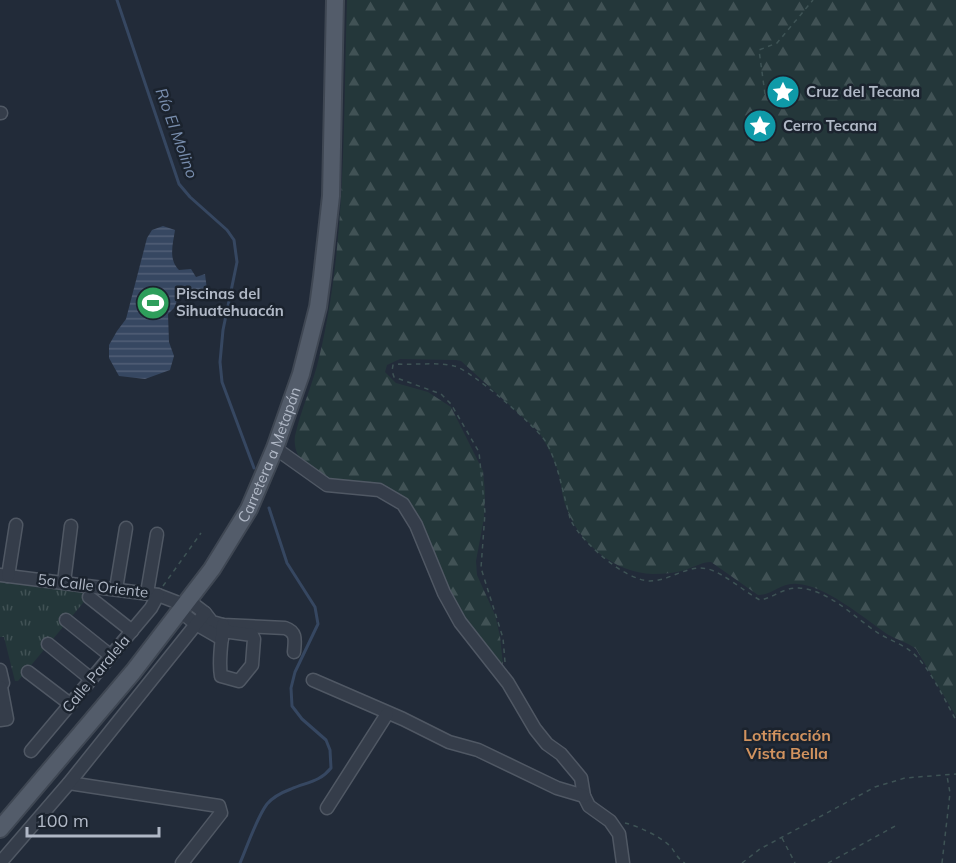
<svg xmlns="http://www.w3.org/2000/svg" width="956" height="863" font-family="Mulish,sans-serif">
<defs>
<pattern id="forest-firs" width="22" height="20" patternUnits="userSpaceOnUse" patternTransform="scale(1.5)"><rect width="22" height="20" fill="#24373a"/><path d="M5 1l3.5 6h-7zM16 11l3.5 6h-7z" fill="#415255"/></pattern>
<pattern id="park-tufts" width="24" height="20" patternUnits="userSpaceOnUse" patternTransform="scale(1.5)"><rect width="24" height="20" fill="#24373a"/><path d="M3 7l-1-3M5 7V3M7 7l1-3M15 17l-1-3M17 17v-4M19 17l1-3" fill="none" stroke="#415255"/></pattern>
<pattern id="water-rules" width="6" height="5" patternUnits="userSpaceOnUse" patternTransform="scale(1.5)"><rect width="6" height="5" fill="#364761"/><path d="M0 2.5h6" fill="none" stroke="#515f76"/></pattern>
</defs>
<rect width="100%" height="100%" fill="#222b39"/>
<!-- forest -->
<path fill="url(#forest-firs)" d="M 347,0 L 956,0 L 956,716 L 916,649 C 907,642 897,640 887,634 C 864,618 825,585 797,584 C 781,582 773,595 758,595 L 711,562 C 702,562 694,567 685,570 C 675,573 663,574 653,574 C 614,573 579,543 566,507 C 562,496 561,483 558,471 C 553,457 546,442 537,430 L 461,361 L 456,360 L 400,359 L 387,365 L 385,372 L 396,383 L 428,392 L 451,407 L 483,471 L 485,492 L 484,518 L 476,561 L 477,575 L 495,615 L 500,636 L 503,665 C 457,616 431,557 401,498 C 369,491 289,482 295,436 C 301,409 313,384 319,358 C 347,242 343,119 347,0 Z"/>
<!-- park -->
<path fill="url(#park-tufts)" d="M 0,579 L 93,591 L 18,681 L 15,681 L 4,637 L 0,637 Z"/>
<!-- water -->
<path fill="url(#water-rules)" d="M 163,226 L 175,230 C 173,244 168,259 179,270 L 191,269 L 196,277 L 205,274 L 207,290 L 193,298 L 179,291 L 175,307 L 168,314 L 169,342 L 174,356 L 170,370 L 145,379 L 119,376 L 109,358 L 109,345 L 117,331 L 126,319 L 147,238 L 152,230 Z"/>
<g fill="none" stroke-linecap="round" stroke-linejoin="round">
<!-- stream -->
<g stroke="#364761" stroke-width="3">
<path d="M 117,0 L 179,184 L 190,197 L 227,230 L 234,240 L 237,262 L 223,330 L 220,362 L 222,382 L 254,468"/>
<path d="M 240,863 C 247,847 257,817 267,804 C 273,797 283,792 291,789 C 307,782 320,782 331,768 L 330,750 L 326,740 L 302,719 L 292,706 L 291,688 L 295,672 L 318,624 L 315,607 L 287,563 L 269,508"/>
</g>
<defs>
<g id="minor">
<path d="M 0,113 L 1,113"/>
<path d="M 275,448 L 327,485 L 379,490 L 403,504 L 416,525 L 444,593 L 460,622 L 508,683 L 535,729 L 547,744 L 561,754 L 581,778 L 584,796 L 589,806 L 610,821 L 619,834 L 623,863"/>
<path d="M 0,575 L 158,595 L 184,605"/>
<path d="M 8,576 L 16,525"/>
<path d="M 64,582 L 71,526"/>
<path d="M 116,589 L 126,528"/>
<path d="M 147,593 L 157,534"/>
<path d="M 89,597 L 132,631"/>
<path d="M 188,600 L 205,613 L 212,622 L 223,625 L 285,628 C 297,632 295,640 294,652"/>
<path d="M 180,611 L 196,624 L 222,639"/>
<path d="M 66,620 L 111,656"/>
<path d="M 223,631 L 252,635 L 254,639 L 252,665 L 239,681 L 221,676 C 218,660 222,642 223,625"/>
<path d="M 48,644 L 91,679"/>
<path d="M 0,670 L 3,683 L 0,687"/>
<path d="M 28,672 L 70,704"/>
<path d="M 313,680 L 403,719 L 449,742 L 478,750 L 557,788 L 584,796"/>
<path d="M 0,720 L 7,719 L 1,687"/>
<path d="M 31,751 L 151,608 L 158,595"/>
<path d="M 69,783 L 219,806 L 221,813 L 182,863"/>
<path d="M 327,808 L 387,714"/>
<path d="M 0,863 L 69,783 L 205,613"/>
</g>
<g id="major">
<path id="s1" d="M 0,829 L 133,672 L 212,569 L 249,509 L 275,448 L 301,374 L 318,307 L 322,277 L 331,196 L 335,0"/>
</g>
</defs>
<!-- minor casing -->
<use href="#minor" stroke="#505864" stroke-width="15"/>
<!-- major casing -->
<use href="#major" stroke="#3f4753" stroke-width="20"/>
<!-- path -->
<g stroke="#3e5355" stroke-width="1.5" stroke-dasharray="4.5 4.5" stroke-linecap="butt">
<path d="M 765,94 L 759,50 L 777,43 L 813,0"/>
<path d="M 163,586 L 201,533"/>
<path d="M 505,662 L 503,638 L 481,568 L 485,513 L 479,452 L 451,404 L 441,394 L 394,377 L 392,371 L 393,365 L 399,364 C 417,365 437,362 454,366 C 470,369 537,427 546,442 C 559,465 563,495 571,521 C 583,543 624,580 650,581 C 670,581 688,564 708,569 C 722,572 745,592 760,600 C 773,598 784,587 799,588 C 829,590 854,617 878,633 C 891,641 906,645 917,657 C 933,674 944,699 956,720"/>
<path d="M 625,823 C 638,826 659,836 669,845 C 675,851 677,859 685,863"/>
<path d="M 782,838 L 795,863"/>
<path d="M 742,863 L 760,849 L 875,787 L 905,778 L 956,774"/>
<path d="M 828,863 L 897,825"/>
<path d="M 942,863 L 950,793 L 947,776"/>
</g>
<!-- minor -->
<use href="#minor" stroke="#353d4a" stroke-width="12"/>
<!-- major -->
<use href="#major" stroke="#535c6a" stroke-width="16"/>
</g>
<!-- icons -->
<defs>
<symbol id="sight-disc" viewBox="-11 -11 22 22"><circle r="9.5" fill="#0f9aa8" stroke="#1b232e"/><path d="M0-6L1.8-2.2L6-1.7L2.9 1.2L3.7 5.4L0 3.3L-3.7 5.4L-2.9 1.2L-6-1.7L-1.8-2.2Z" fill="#fff"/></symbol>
<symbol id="stadium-disc" viewBox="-11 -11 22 22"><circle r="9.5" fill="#2e9e5b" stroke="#1b232e"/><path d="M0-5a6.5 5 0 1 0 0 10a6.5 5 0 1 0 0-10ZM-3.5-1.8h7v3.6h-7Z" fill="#fff"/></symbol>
</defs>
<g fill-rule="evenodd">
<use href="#sight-disc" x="764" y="73" width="38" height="38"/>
<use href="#sight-disc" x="741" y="107" width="38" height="38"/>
<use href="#stadium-disc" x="134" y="284" width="38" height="38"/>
</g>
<g text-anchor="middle" stroke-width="5" stroke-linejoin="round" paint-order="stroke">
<!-- poi labels -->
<g font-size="15" font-weight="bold" fill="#b0b8c6" stroke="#1b232e" text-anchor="start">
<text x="806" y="97">Cruz del Tecana</text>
<text x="783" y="131">Cerro Tecana</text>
<text x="176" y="299">Piscinas del<tspan x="176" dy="17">Sihuatehuacán</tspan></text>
</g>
<!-- street labels -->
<g font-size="15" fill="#b0b8c6" stroke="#1b232e">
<text dy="5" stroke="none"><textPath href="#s1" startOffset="464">Carretera a Metapán</textPath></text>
<text transform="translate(93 586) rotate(7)" y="5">5a Calle Oriente</text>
<text transform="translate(96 674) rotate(-50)" y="5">Calle Paralela</text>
</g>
<!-- water labels -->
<g font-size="16" font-style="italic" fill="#798eae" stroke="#1b232e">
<text transform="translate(177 133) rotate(70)" y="6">Río El Molino</text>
</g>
<!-- neighbourhood labels -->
<g font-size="16" font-weight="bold" fill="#d2935f" stroke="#1b232e">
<text x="787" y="741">Lotificación<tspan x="787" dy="18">Vista Bella</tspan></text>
</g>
</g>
<!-- scale -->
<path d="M27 827v9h132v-9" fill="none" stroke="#b0b8c6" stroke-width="3"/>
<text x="36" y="827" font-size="18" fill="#b0b8c6" stroke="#1b232e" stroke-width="4.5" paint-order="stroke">100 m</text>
</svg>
